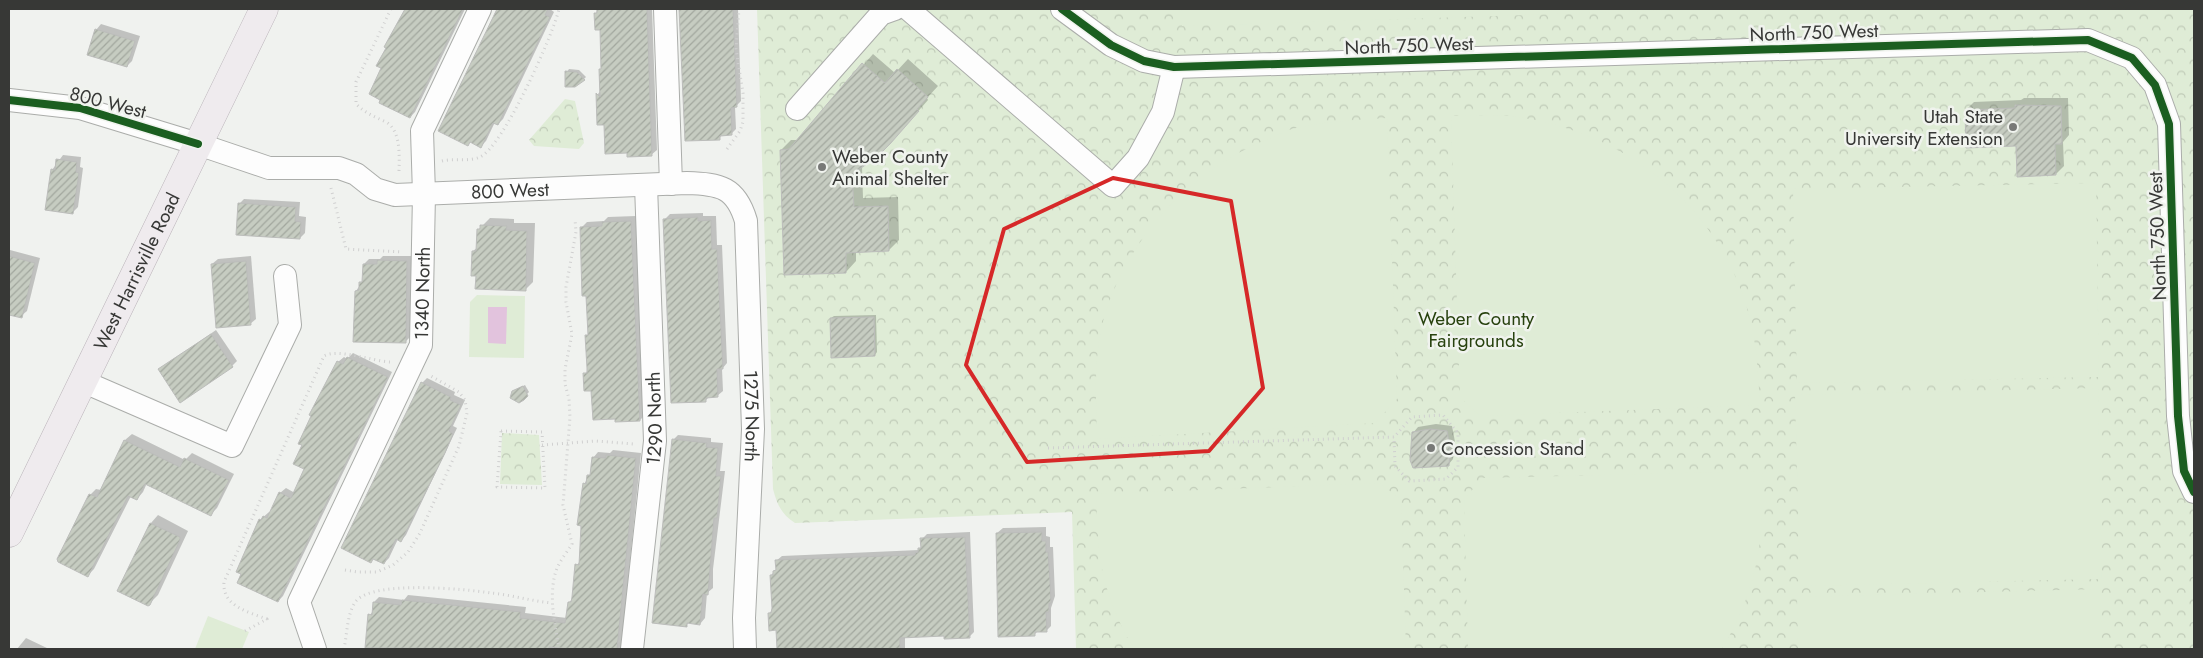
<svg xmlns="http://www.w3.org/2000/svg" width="2203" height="658" font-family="Jost,sans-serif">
<defs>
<pattern id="park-crowns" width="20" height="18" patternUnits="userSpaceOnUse" patternTransform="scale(1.25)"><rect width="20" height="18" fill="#dfecd6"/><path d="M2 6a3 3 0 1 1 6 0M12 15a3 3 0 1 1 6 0" fill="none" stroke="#c0cbb8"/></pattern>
<pattern id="building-hatch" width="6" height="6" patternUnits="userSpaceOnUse" patternTransform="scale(1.25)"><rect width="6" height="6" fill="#c6ccc1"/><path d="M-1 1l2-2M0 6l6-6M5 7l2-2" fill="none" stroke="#a2a79e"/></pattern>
</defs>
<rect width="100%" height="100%" fill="#f0f2ef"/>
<!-- park -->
<g fill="url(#park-crowns)">
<path d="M 757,9 L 2194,9 L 2194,649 L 1076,649 L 1072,512 L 795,523 C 781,514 777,504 773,489 Z"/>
<path d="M 565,99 L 575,101 L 584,143 L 579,149 L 534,146 L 529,140 Z"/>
<path d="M 502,433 L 539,435 L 542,485 L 500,484 Z"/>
</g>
<!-- garden -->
<g fill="#dfecd6">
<path d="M 1181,9 L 1716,9 L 1182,26 Z"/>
<path d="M 1451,116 C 1471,116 1492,114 1511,116 C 1624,130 1719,204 1749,315 C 1757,344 1758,375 1760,405 L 1480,416 L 1460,397 Z"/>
<path d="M 1387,118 L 1397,399 L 1375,423 L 1097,439 C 1096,398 1093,354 1105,314 C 1130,235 1192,170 1268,139 C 1277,135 1287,130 1296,128 C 1326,121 1356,120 1387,118 Z"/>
<path d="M 2096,183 L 2099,377 L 1797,383 L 1793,189 Z"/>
<path d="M 477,295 L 525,296 L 524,358 L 469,357 L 470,302 Z"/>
<path d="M 2098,388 L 2102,579 L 1800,586 L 1795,395 Z"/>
<path d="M 1762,471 C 1765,539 1757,590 1722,649 L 1468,649 L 1464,499 L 1483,478 Z"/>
<path d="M 1380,483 L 1401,500 L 1406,649 L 1134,649 C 1116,619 1102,583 1099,548 C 1097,530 1097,512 1096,494 Z"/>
<path d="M 2100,589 L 2102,649 L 1798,649 L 1797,597 Z"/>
<path d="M 208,616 L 249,632 L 242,649 L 195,649 Z"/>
</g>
<!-- water -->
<path fill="#e2c3dd" d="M 488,307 L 507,307 L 506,344 L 488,343 Z"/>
<!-- shadow -->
<g fill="#0003">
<path d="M 405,9 L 465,9 L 415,112 L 410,117 L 383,68 L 387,48 L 386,47 Z"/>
<path d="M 498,9 L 550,9 L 554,12 L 503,119 L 498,124 L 495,122 L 486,141 L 481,146 L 471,141 L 468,144 L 439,130 Z"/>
<path d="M 597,9 L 652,9 L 657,150 L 651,155 L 628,152 L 605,124 L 598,124 L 598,94 L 601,90 L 601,29 L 596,14 Z"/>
<path d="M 681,9 L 738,9 L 741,101 L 735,107 L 736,129 L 731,134 L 723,134 L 719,138 L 686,140 Z"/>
<path d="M 9,14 L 10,15 L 9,35 Z"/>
<path d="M 101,24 L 140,36 L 132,61 L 127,66 L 96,30 Z"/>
<path d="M 873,54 L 895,73 L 908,59 L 938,86 L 927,98 L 928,100 L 900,132 L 862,166 L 863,198 L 898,197 L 899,240 L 889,250 L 856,251 L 856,261 L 846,272 L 781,150 L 791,140 L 798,140 Z"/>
<path d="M 569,69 L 579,70 L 586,77 L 584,79 L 567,72 Z"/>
<path d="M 2024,98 L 2068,98 L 2069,135 L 2063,142 L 2064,166 L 2056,174 L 2017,144 L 1966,110 L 1974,102 L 2021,100 Z"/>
<path d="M 63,155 L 81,157 L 80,167 L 83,168 L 78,207 L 73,212 L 52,170 Z"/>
<path d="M 244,199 L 300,202 L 299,216 L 306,217 L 305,233 L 300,238 L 239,204 Z"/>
<path d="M 703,213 L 703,216 L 716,216 L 717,245 L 722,245 L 727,363 L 722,369 L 723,391 L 717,396 L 710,396 L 706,400 L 665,219 L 670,214 Z"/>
<path d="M 636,216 L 645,415 L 640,420 L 616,418 L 593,389 L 585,374 L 588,370 L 587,336 L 589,333 L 582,227 L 587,222 L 604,221 L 608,217 Z"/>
<path d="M 490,218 L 514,219 L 514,223 L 535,223 L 533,282 L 525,290 L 477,275 L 473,251 L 478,247 L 478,230 Z"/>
<path d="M 10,250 L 40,258 L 27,311 L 21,316 L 9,313 L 9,252 Z"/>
<path d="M 251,256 L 256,319 L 250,324 L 212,264 L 218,259 Z"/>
<path d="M 383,256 L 412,256 L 411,336 L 405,342 L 356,291 L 364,279 L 364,264 L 369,259 L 380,259 Z"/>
<path d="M 876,315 L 877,352 L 875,355 L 831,318 L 834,316 Z"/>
<path d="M 216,330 L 237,361 L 232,366 L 160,369 Z"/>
<path d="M 353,353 L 392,372 L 283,596 L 278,601 L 260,520 L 269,512 L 271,513 L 280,493 L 286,488 L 295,493 L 306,469 L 338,362 L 344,357 L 347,359 Z"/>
<path d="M 427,378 L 455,392 L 454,395 L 465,400 L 453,426 L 457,428 L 406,535 L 401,541 L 398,539 L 389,558 L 384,563 L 422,383 Z"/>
<path d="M 525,385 L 529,392 L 519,402 L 513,391 Z"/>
<path d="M 1436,424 L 1452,426 L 1455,442 L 1453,459 L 1448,465 L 1413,433 L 1418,427 Z"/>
<path d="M 132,434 L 185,460 L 192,453 L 234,474 L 217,508 L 211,514 L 147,483 L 143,492 L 137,499 L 131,496 L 94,569 L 88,575 L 90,495 L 96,489 L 101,490 L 125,440 Z"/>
<path d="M 678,435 L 711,438 L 711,442 L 723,443 L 720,471 L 725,471 L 713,569 L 713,588 L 707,593 L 705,618 L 700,624 L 689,622 L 686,626 L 673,440 Z"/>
<path d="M 613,450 L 641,453 L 621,649 L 582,649 L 553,646 L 553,649 L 387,649 L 366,647 L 370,615 L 373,611 L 374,602 L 379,597 L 404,600 L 408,595 L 526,607 L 525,613 L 567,618 L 569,602 L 573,599 L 577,565 L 580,561 L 584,484 L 592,472 L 593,458 L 598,452 L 610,453 Z"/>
<path d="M 158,515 L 188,531 L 158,595 L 149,604 L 151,523 Z"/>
<path d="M 1046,527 L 1046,536 L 1050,537 L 1050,547 L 1053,547 L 1055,596 L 1051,608 L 1051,626 L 1046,631 L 1038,631 L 1034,635 L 997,533 L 1003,528 Z"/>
<path d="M 970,532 L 974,632 L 969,637 L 946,635 L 905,637 L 905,649 L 778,649 L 777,629 L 769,613 L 773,610 L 771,575 L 777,569 L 776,561 L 782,556 L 919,550 L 922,546 L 922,539 L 927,534 Z"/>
<path d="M 26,638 L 49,649 L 17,649 Z"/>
</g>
<!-- building -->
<g fill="url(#building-hatch)" stroke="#bcbdbb">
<path d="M 405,9 L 463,9 L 410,118 L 379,103 L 380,100 L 369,94 L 381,68 L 376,66 L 386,48 L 384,47 Z"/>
<path d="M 497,9 L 548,9 L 545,15 L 550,17 L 498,125 L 493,123 L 481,148 L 470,142 L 468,146 L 438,131 Z"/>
<path d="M 597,9 L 647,9 L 652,156 L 627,157 L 627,153 L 605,154 L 604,125 L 597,125 L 596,93 L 600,97 L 599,69 L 601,69 L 600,30 L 595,30 L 594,13 L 597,13 Z"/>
<path d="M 679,9 L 733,9 L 737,107 L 731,108 L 732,135 L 720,136 L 720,140 L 685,141 Z"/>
<path d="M 95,29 L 135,41 L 127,67 L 87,55 Z"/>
<path d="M 862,63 L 885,83 L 897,69 L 928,97 L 917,109 L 919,111 L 890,144 L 876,158 L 852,174 L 854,207 L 888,206 L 889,251 L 846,253 L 846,273 L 784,275 L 780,150 L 789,149 Z"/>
<path d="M 565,71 L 577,72 L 585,80 L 575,87 L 565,87 Z"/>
<path d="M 2015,105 L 2061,106 L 2062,144 L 2055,144 L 2056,175 L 2017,177 L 2016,146 L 1966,148 L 1965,110 L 2015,108 Z"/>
<path d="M 56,159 L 77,162 L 76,172 L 79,173 L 73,214 L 45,210 L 51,169 L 55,170 Z"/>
<path d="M 238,203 L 296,207 L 295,221 L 301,222 L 300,239 L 236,235 Z"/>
<path d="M 698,217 L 698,221 L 711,220 L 712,249 L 717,249 L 723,369 L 717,369 L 718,397 L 706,398 L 706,402 L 671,403 L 663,219 Z"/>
<path d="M 631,221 L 640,421 L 615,422 L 615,419 L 593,420 L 591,391 L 584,391 L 583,373 L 587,373 L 587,368 L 585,335 L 588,335 L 586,296 L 582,296 L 580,227 L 602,226 L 602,222 Z"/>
<path d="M 480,225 L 507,226 L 506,230 L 527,231 L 526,291 L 475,289 L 476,276 L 471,276 L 472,251 L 476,251 L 477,229 L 480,229 Z"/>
<path d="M 9,256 L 35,263 L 22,318 L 9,315 Z"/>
<path d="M 377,260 L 407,261 L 406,343 L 353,342 L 355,291 L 359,290 L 359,282 L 362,282 L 363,264 L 377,264 Z"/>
<path d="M 246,261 L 251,325 L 216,328 L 211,264 Z"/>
<path d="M 874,317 L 875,356 L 831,358 L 830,318 Z"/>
<path d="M 211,334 L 233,367 L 180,403 L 158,369 Z"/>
<path d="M 347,357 L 388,377 L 278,602 L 237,583 L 241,574 L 236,572 L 259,519 L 261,520 L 263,516 L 267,518 L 279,492 L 291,498 L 304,469 L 293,464 L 302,445 L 298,444 L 311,416 L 309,415 L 337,361 L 343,364 Z"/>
<path d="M 421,382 L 451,397 L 450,400 L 461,405 L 449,431 L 453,434 L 445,453 L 401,542 L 396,539 L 384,564 L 373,559 L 371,563 L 341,548 Z"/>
<path d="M 523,386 L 528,396 L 524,400 L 519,403 L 510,398 L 512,391 Z"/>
<path d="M 1430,429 L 1447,431 L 1450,448 L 1449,466 L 1413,468 L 1410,460 L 1412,432 Z"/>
<path d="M 672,439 L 707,443 L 706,447 L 718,448 L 716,476 L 721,476 L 717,518 L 714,518 L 708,595 L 703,594 L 700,625 L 687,623 L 687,627 L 652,623 Z"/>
<path d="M 124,440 L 180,467 L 184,458 L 229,480 L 211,516 L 145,484 L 137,500 L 128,496 L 88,577 L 58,562 L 57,559 L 89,494 L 97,497 Z"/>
<path d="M 606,455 L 636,458 L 617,649 L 571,649 L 549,647 L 549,649 L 365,648 L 368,614 L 372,615 L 373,602 L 401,605 L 402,600 L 521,612 L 520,618 L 565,623 L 568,602 L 571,602 L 572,597 L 575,564 L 579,565 L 581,526 L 577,525 L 583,483 L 586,484 L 587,475 L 590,475 L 592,457 L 606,458 Z"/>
<path d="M 150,523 L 180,537 L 180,540 L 150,605 L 148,606 L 117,591 Z"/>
<path d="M 1042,532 L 1042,541 L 1046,541 L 1046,552 L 1048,552 L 1050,580 L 1051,603 L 1049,603 L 1049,612 L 1046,612 L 1047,632 L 1035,632 L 1035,636 L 998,637 L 996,533 Z"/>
<path d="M 965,537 L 970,638 L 944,639 L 944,636 L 900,638 L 900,649 L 777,649 L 776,630 L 769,631 L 768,613 L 771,613 L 772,608 L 770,575 L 773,575 L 773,571 L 776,570 L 775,560 L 915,555 L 915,553 L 918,552 L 918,548 L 921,548 L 920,538 Z"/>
</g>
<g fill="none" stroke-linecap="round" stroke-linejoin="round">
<defs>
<g id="minor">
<path d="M 665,9 L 671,184"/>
<path d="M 908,9 L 1113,186 L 1138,158 L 1163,112 L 1174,67"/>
<path d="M 1062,9 L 1111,45 L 1144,61 L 1174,67 L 2088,40 L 2132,58 L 2155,85 L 2169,124 L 2178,416 L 2184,471 L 2194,492"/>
<path id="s1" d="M 9,100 L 80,108 L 198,144 L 269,168 L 339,168 L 356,174 L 375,189 L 395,195 L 687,183 C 720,184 736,187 746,221 L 753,429 L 744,618 L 745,649"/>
<path d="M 797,109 L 881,14 L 895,9"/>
<path d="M 82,381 L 232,446 L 290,325 L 285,276"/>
<path id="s2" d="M 315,649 L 299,602 L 421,345 L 424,194 L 422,131 L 480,9"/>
<path id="s3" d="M 632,649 L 655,441 L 646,185"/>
</g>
<g id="major">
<path id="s4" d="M 9,533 L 264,9"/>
</g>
</defs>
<!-- minor casing -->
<use href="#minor" stroke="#abadaa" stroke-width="24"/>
<!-- major casing -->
<use href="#major" stroke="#bab3b9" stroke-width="29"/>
<!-- path -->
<g stroke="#d0d0d0" stroke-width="3" stroke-dasharray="1 4" stroke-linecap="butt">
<path d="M 391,9 L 356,82 L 356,104 C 365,113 375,117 386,122 C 402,131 399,159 399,174"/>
<path d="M 727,149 L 740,131 L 743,122 L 743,93 L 736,49 L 739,9"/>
<path d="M 442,161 C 454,158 469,162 480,157 C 503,147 553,35 559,9"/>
<path d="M 331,188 L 346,249 L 402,252"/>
<path d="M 501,431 L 542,432 L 545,488 L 497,487 Z"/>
<path d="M 542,445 L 596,441 L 634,444"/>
<path d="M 1048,448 L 1394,437 L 1412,417 L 1443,415 L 1458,433 L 1458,467 L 1446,479 L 1409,481 L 1395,466 L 1394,437"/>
<path d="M 345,570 L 358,572 L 377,572 L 393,565 L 408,552 L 420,533 L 459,446 L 467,413 L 465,400 L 459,392 L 429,375"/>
<path d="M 245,631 L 267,619 C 248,612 222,606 224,582 L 324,356 C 338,348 372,361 390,362"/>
<path d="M 344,649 C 347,635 347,613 356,601 C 374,580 465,589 491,593 C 512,595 531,601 552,603"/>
<path d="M 559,649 C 555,623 548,597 556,571 C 559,562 567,552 572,544 L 563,505 L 570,417 L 569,399 L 565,384 L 565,369 L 572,334 L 566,302 L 566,287 L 576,232 L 575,219"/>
</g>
<!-- minor -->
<use href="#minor" stroke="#fdfdfd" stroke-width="22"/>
<!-- major -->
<use href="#major" stroke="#efebee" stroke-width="28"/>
<defs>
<g id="cycleway">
<path d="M 1062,9 L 1111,45 L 1144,61 L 1174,67 L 2088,40 L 2132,58 L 2155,85 L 2169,124 L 2178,416 L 2184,471 L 2194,492"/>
<path d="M 9,100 L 80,108 L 198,144"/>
</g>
</defs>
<!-- cycleway casing -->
<use href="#cycleway" stroke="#f0f3ee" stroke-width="11"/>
<!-- cycleway -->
<use href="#cycleway" stroke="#1b5e20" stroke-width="8"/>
</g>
<!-- marked area -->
<path fill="none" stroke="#d62828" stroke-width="4" stroke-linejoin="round" d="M 1113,178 L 1231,201 L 1263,388 L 1209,451 L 1027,462 L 966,365 L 1004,229 Z"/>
<!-- markers -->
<g fill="#787977" stroke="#f0f3ee" stroke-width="2">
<circle cx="2013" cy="127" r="5"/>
<circle cx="822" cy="167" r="5"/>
<circle cx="1431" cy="448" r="5"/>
</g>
<g text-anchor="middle" stroke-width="5" stroke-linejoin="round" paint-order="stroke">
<!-- street labels -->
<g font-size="19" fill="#373836" stroke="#f0f3ee">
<text transform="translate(1814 32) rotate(-2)" y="7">North 750 West</text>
<text transform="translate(1409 45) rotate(-2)" y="7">North 750 West</text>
<text transform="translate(108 102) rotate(14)" y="7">800 West</text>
<text dy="7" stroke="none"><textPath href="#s1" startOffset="518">800 West</textPath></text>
<text transform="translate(2157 236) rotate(-92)" y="7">North 750 West</text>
<text dy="7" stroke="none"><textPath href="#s4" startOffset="291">West Harrisville Road</textPath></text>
<text dy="7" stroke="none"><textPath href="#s2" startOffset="386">1340 North</textPath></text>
<text dy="7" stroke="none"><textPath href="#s1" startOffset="968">1275 North</textPath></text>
<text dy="7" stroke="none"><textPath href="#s3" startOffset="232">1290 North</textPath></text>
</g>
<!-- poi labels -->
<g font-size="19" fill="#373836" stroke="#f0f3ee" text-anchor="start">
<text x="2003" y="123" text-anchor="end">Utah State<tspan x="2003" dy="22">University Extension</tspan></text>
<text x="832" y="163">Weber County<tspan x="832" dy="22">Animal Shelter</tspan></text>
<text x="1441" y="455">Concession Stand</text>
</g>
<!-- park labels -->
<g font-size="19" fill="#28420f" stroke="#f0f3ee">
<text x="1476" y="325">Weber County<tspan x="1476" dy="22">Fairgrounds</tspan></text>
</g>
</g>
<!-- border -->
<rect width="2203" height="658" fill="none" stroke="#373836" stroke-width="20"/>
</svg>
